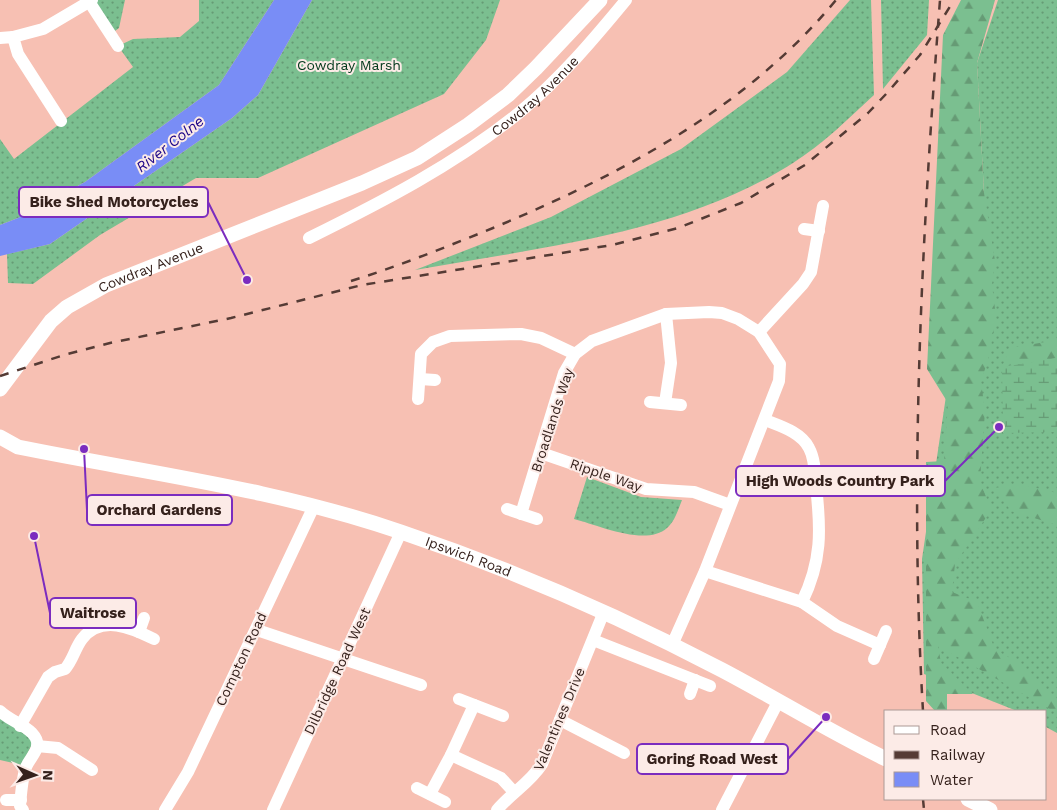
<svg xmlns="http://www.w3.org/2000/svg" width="1057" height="810" font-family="'Work Sans',sans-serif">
<defs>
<pattern id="grass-dots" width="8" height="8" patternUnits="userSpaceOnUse" patternTransform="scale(1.25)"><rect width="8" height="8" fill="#7bbf90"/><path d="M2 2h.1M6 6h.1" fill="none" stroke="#669b75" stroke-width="1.8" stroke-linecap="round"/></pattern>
<pattern id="forest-firs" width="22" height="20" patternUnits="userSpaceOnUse" patternTransform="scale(1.25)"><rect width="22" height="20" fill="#7bbf90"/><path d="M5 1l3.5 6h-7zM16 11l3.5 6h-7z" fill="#669b75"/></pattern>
<pattern id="wetland-marsh" width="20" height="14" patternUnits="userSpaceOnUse" patternTransform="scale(1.25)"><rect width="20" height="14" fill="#7bbf90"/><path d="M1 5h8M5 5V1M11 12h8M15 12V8" fill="none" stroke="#669b75"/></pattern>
</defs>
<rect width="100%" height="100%" fill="#f7c0b3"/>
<!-- grass -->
<g fill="url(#grass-dots)">
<path d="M 92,0 L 125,0 L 119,28 L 111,34 Z"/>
<path d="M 199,0 L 274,0 L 219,85 L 85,182 L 18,218 L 0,225 L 0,139 L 14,159 L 133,67 L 118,46 L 133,39 L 180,37 L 199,21 Z"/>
<path d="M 312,0 L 500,0 L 486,40 L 444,94 L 258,178 L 196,178 L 100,235 L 33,284 L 8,283 L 7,254 L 50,244 L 232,118 L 258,95 Z"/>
<path d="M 850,0 L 871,0 L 874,95 C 848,119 823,144 793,163 C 681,234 542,247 415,270 L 551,217 L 681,149 L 787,72 Z"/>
<path d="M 881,0 L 929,0 L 927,35 L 883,89 Z"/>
<path d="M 998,0 L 1057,0 L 1057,733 L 1046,727 L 1046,711 L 1017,711 L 924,674 L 922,559 L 961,294 L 984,193 L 977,63 Z"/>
<path d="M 587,477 L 641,497 L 682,500 C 678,510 675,521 667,528 C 646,547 598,525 574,519 Z"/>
<path d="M 0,718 L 27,734 L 33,742 L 22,765 L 0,760 Z"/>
</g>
<!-- forest -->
<g fill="url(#forest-firs)">
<path d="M 961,0 L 995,0 L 977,63 L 984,193 L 995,261 L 992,285 L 996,317 L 989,356 L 981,382 L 985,411 L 980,481 L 991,510 L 955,564 L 952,592 L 977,602 L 995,650 L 1016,661 L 1057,700 L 1057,713 L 938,646 L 941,663 L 973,694 L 947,694 L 947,711 L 935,711 L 926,701 L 926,462 L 944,461 L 948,403 L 927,369 L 943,35 Z"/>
<path d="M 1057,340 L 1057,358 L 1002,367 L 1010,348 Z"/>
<path d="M 1019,484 L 1057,493 L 1057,525 L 1011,511 L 995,488 Z"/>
</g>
<!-- wetland -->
<path fill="url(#wetland-marsh)" d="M 1057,358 L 1057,432 L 1003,433 L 1002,367 Z"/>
<!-- water -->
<path fill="#798df6" d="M 274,0 L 312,0 L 258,95 L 232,118 L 50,244 L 0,256 L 0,225 L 18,218 L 85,182 L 219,85 Z"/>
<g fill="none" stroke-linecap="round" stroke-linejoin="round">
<!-- minor -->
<g stroke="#fff" stroke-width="12">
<path d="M 90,3 L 118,46"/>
<path d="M 0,38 L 13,37"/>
<path d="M 61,121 L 18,54 L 13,37 L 43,29 L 92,0"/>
<path d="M 804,229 L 819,231"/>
<path id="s1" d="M 309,238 C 382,202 456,164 520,112 C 560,79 593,40 626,0"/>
<path d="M 759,332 L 803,284 L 811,272 L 823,206"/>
<path d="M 420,379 L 435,380"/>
<path d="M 418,399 L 421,354 L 433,342 L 450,336 L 521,334 L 541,338 L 575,354"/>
<path d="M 650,402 L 681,405"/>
<path d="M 665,403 L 671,363 L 666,314"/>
<path d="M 765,420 C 780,426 801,432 809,448 C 815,459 815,474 816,486 C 821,530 822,561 802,602"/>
<path d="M 541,453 L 646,489 L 694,492 L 730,505"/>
<path d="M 507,509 L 537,519"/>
<path d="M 521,514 L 564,373 L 575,354 L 592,341 L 666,314 L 709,312 L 722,313 L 738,319 L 759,332 L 780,364 L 779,381 L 705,571 L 672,645"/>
<path d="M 705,571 L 802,602 L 837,626 L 880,645"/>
<path d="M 260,631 L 421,685"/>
<path d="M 139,632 L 144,618"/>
<path d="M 593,640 L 710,686"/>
<path d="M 874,659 L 886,631"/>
<path d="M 690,694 L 695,680"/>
<path d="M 459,699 L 503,716"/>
<path d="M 0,711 C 9,720 23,724 32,733 C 45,747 31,755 26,767 C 22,778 21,794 20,806 L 23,810"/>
<path d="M 560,720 L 624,753"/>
<path d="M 20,726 L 48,677 L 55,672 L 65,669 C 73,660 75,648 82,639 C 101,614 132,628 154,639"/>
<path d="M 37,746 L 58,748 L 92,770"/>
<path d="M 451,755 L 501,778 L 514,792"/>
<path d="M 417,788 L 445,802"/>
<path d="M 430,794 L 451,755 L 474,705"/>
<path d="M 6,800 L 21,800"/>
<path d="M 165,810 L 188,772 L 314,506"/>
<path d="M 273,810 L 401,532"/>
<path d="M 497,810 C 511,793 530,783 542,764 L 603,614"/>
<path d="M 722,810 L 778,702"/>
</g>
<!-- major -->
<g stroke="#fff" stroke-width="15">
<path id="s2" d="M 0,389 L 51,321 L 67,307 L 106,285 L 362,183 L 417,158 L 468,125 L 508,95 L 536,68 L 600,0"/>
<path id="s3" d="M 0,437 L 18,447 C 147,473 276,489 401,532 C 511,569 619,616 722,670 C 777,699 830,732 886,759"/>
<path d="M 968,799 L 990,810"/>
</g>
<!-- rail -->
<g stroke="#553b35" stroke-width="2.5" stroke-dasharray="9 9" stroke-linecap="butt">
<path d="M 351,281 C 399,266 446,247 493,228 C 620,175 747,108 836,0"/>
<path d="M 0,376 L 64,355 L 110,343 L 231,318 L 362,285 L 612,245 L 678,228 L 741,203 L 805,165 L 868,113 L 887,93 L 920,55 L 954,0"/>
<path d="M 923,711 C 909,478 922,233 940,0"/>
<path d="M 923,799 L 924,810"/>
</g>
</g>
<g text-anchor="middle" stroke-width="4" stroke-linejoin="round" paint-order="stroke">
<!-- park labels -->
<g font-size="14" fill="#04391c" stroke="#fcebe7">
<text x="349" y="70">Cowdray Marsh</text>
</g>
<!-- street labels -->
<g font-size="14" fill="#35211c" stroke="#fcebe7">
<text dy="5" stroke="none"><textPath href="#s1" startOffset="268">Cowdray Avenue</textPath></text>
<text dy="5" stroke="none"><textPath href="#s2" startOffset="199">Cowdray Avenue</textPath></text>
<text transform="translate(552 420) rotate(-72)" y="5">Broadlands Way</text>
<text transform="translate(606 475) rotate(19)" y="5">Ripple Way</text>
<text dy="5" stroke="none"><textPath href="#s3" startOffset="485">Ipswich Road</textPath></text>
<text transform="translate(241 659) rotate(-65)" y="5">Compton Road</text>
<text transform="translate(337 671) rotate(-65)" y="5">Dilbridge Road West</text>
<text transform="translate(559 719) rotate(-67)" y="5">Valentines Drive</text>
</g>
<!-- water labels -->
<g font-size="15" font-style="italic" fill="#1d0688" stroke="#fcebe7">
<text transform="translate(170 144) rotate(-38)" y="5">River Colne</text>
</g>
</g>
<!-- callouts -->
<path fill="none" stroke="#7b2cbf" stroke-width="2" d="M247 280L208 202M999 427L945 481M84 449L87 510M34 536L50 613M826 717L788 759"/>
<g fill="#7b2cbf" stroke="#fcebe7" stroke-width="2">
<circle cx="247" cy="280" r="5"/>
<circle cx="999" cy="427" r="5"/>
<circle cx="84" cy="449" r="5"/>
<circle cx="34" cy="536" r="5"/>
<circle cx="826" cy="717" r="5"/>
</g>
<g fill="#fcebe7" stroke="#7b2cbf" stroke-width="2">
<rect x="19" y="187" width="189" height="30" rx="5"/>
<rect x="736" y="466" width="209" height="30" rx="5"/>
<rect x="87" y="495" width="145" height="30" rx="5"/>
<rect x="50" y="598" width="86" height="30" rx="5"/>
<rect x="637" y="744" width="151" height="30" rx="5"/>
</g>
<g font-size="15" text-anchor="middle" font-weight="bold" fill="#35211c">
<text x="114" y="207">Bike Shed Motorcycles</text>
<text x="840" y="486">High Woods Country Park</text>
<text x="159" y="515">Orchard Gardens</text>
<text x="93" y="618">Waitrose</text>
<text x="712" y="764">Goring Road West</text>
</g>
<!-- legend -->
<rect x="884" y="710" width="162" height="90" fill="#fcebe7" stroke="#ac9a96"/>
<rect x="894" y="726" width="25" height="8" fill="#ffffff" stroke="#ac9a96"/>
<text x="930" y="735" font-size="15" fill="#35211c">Road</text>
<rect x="894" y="751" width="25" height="8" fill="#553b35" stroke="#ac9a96"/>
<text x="930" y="760" font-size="15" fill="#35211c">Railway</text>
<rect x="894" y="772" width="25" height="15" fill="#798df6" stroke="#ac9a96"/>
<text x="930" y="785" font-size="15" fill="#35211c">Water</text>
<!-- north arrow -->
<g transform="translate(35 775) rotate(92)" stroke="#fcebe7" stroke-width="4" paint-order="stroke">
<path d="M0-4L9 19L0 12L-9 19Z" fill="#35211c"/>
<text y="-8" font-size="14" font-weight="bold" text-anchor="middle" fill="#35211c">N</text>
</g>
</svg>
